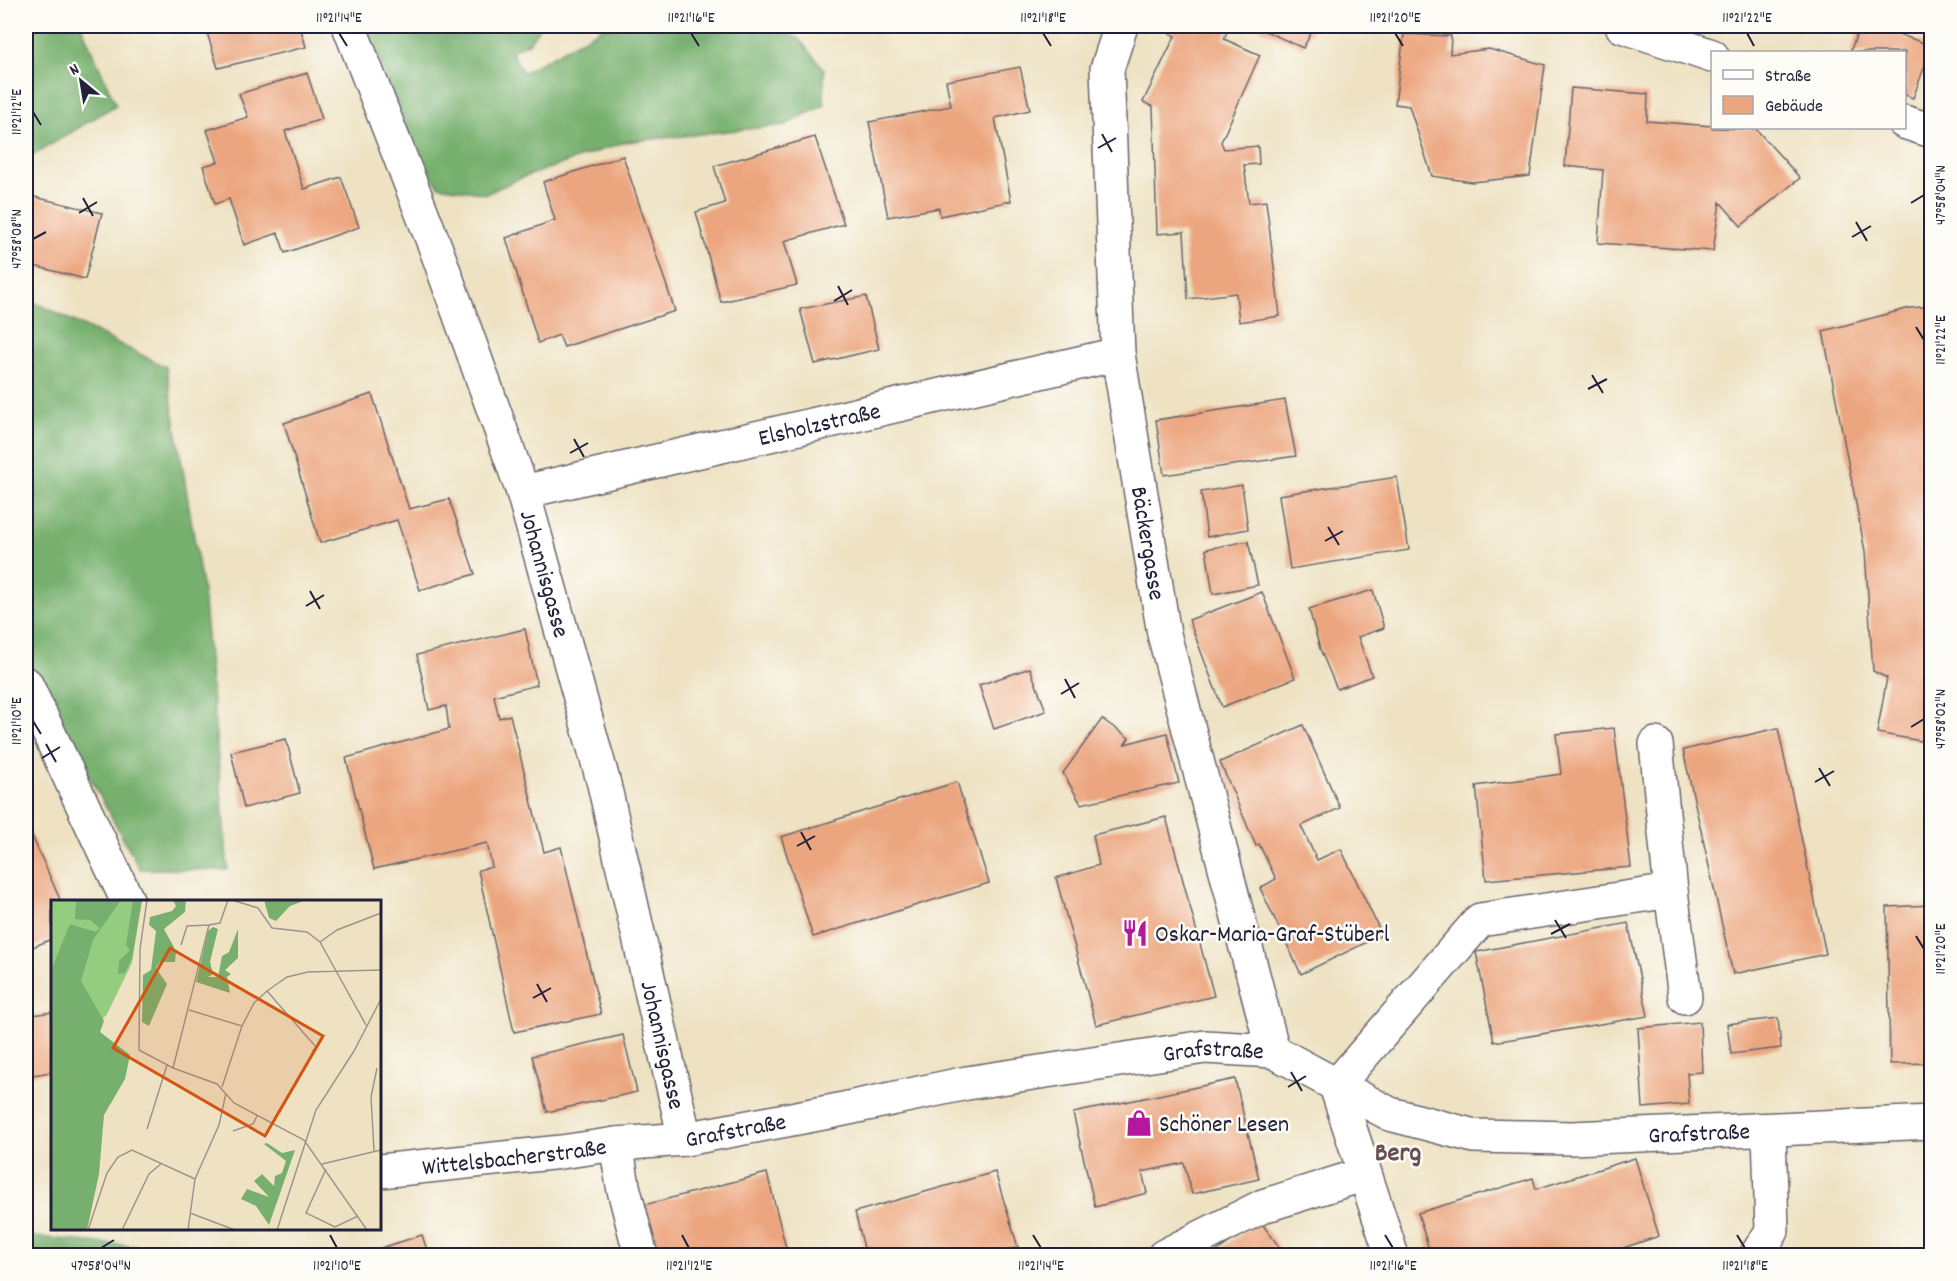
<svg xmlns="http://www.w3.org/2000/svg" width="1957" height="1281" font-family="Dekko,sans-serif">
<rect width="100%" height="100%" fill="#fdfcf7"/>
<filter id="ink" filterUnits="userSpaceOnUse"><feTurbulence type="fractalNoise" baseFrequency=".0167" numOctaves="2"/><feDisplacementMap in="SourceGraphic" scale="12" xChannelSelector="R" yChannelSelector="G"/><feConvolveMatrix kernelMatrix="1 2 1 2 8 2 1 2 1" color-interpolation-filters="sRGB"/></filter>
<filter id="wash" filterUnits="userSpaceOnUse"><feTurbulence type="fractalNoise" baseFrequency=".008" numOctaves="4" result="noise"/><feDisplacementMap in="SourceGraphic" scale="24" xChannelSelector="R" yChannelSelector="G"/><feGaussianBlur stdDeviation="1.35" result="paint"/><feColorMatrix in="noise" values="0 0 0 0 0 0 0 0 0 0 0 0 0 0 0 0 0 1.4 0 .05"/><feComposite in="paint" operator="in"/></filter>
<g filter="url(#wash)">
<rect width="100%" height="100%" fill="#eee2c3"/>
<!-- forest -->
<g fill="#77b06e" stroke="#4c6954" stroke-width="1.5">
<path d="M 26,26 L 81,26 L 116,105 L 26,160 Z"/>
<path d="M 367,26 L 540,26 L 530,42 L 511,51 L 523,73 L 606,26 L 774,26 L 799,39 L 824,69 L 824,105 L 785,125 L 625,142 L 518,179 L 486,194 L 439,186 L 415,154 Z"/>
<path d="M 26,298 L 166,367 L 203,592 L 228,870 L 140,869 L 26,661 Z"/>
<path d="M 26,1236 L 205,1253 L 206,1255 L 26,1255 Z"/>
</g>
<g id="blocks">
<!-- building -->
<g fill="#eca67f">
<path d="M 205,26 L 300,26 L 306,47 L 218,68 Z"/>
<path d="M 1171,26 L 1229,26 L 1224,39 L 1260,55 L 1221,142 L 1224,149 L 1258,146 L 1259,164 L 1244,165 L 1249,203 L 1266,201 L 1280,316 L 1239,322 L 1236,293 L 1188,299 L 1184,232 L 1157,234 L 1153,107 L 1143,102 L 1175,36 L 1168,32 Z"/>
<path d="M 1254,26 L 1315,26 L 1303,48 Z"/>
<path d="M 1860,26 L 1876,26 L 1932,46 L 1913,98 L 1905,95 L 1905,52 L 1850,52 Z"/>
<path d="M 1404,34 L 1451,36 L 1450,54 L 1489,49 L 1545,65 L 1530,176 L 1472,182 L 1432,176 L 1409,106 L 1395,104 Z"/>
<path d="M 1020,67 L 1030,110 L 995,118 L 1011,201 L 940,216 L 939,208 L 888,217 L 869,122 L 951,106 L 946,81 Z"/>
<path d="M 307,73 L 322,119 L 285,131 L 304,189 L 341,177 L 359,227 L 285,253 L 278,233 L 244,245 L 229,199 L 215,204 L 203,166 L 218,162 L 207,130 L 248,117 L 239,94 Z"/>
<path d="M 1571,88 L 1648,94 L 1647,121 L 1712,126 L 1712,128 L 1756,129 L 1800,178 L 1741,226 L 1720,202 L 1713,251 L 1598,243 L 1603,170 L 1565,166 Z"/>
<path d="M 815,137 L 844,224 L 784,241 L 797,285 L 721,302 L 696,212 L 725,203 L 714,166 Z"/>
<path d="M 623,156 L 675,311 L 564,347 L 559,335 L 538,343 L 506,238 L 555,220 L 543,182 Z"/>
<path d="M 26,195 L 102,213 L 85,279 L 26,264 Z"/>
<path d="M 866,296 L 879,349 L 815,364 L 800,309 Z"/>
<path d="M 1932,306 L 1932,743 L 1877,733 L 1887,678 L 1873,671 L 1865,551 L 1823,331 L 1910,308 Z"/>
<path d="M 372,394 L 409,509 L 449,499 L 475,574 L 420,590 L 397,520 L 320,543 L 284,423 Z"/>
<path d="M 1285,400 L 1296,456 L 1164,475 L 1156,420 Z"/>
<path d="M 1397,477 L 1409,550 L 1290,569 L 1279,495 Z"/>
<path d="M 1242,485 L 1248,529 L 1207,537 L 1201,492 Z"/>
<path d="M 1248,541 L 1258,585 L 1213,594 L 1206,549 Z"/>
<path d="M 1373,590 L 1384,628 L 1358,637 L 1372,676 L 1337,689 L 1320,649 L 1309,609 Z"/>
<path d="M 1262,592 L 1295,678 L 1222,707 L 1189,620 Z"/>
<path d="M 525,629 L 537,685 L 494,696 L 499,718 L 510,715 L 544,852 L 561,847 L 601,1014 L 514,1032 L 478,870 L 492,867 L 487,843 L 374,869 L 346,758 L 449,729 L 446,706 L 429,710 L 417,655 Z"/>
<path d="M 1030,668 L 1046,711 L 994,729 L 979,685 Z"/>
<path d="M 1102,719 L 1129,738 L 1125,744 L 1167,733 L 1179,783 L 1081,804 L 1063,773 Z"/>
<path d="M 1303,725 L 1340,808 L 1301,826 L 1317,860 L 1341,849 L 1382,935 L 1301,974 L 1260,888 L 1276,879 L 1259,844 L 1256,846 L 1220,762 Z"/>
<path d="M 1614,728 L 1631,867 L 1486,880 L 1476,786 L 1561,774 L 1556,734 Z"/>
<path d="M 1778,728 L 1826,954 L 1733,974 L 1683,750 Z"/>
<path d="M 286,739 L 300,793 L 244,808 L 231,752 Z"/>
<path d="M 957,782 L 989,883 L 813,937 L 781,837 Z"/>
<path d="M 1166,817 L 1214,996 L 1096,1025 L 1056,878 L 1099,865 L 1093,835 Z"/>
<path d="M 26,822 L 61,902 L 52,902 L 52,939 L 28,949 L 26,943 Z"/>
<path d="M 1932,905 L 1932,1063 L 1890,1064 L 1887,907 Z"/>
<path d="M 1628,923 L 1648,1016 L 1494,1042 L 1476,952 Z"/>
<path d="M 52,1012 L 52,1072 L 26,1076 L 26,1016 Z"/>
<path d="M 1778,1018 L 1781,1048 L 1731,1054 L 1727,1024 Z"/>
<path d="M 1700,1022 L 1702,1072 L 1687,1073 L 1689,1104 L 1643,1108 L 1638,1028 Z"/>
<path d="M 623,1035 L 637,1092 L 547,1112 L 532,1056 Z"/>
<path d="M 1235,1079 L 1259,1179 L 1192,1194 L 1184,1163 L 1142,1172 L 1147,1193 L 1095,1207 L 1073,1113 Z"/>
<path d="M 1635,1158 L 1659,1236 L 1599,1256 L 1431,1256 L 1418,1213 L 1533,1178 L 1536,1189 Z"/>
<path d="M 995,1172 L 1018,1247 L 990,1256 L 866,1256 L 855,1212 Z"/>
<path d="M 767,1173 L 788,1256 L 657,1256 L 644,1205 Z"/>
<path d="M 1260,1221 L 1286,1256 L 1210,1256 Z"/>
<path d="M 422,1235 L 429,1256 L 359,1256 L 359,1255 Z"/>
<path d="M 1849,1252 L 1932,1253 L 1932,1256 L 1849,1256 Z"/>
</g>
</g>
</g>
<g filter="url(#ink)">
<use href="#blocks" fill-opacity="0" stroke="#69656b" stroke-width="1.5"/>
<g fill="none" stroke-linecap="round" stroke-linejoin="round">
<defs>
<g id="minor">
<path id="s1" d="M 349,26 L 436,249 L 523,492 L 604,784 L 685,1139"/>
<path id="s2" d="M 1121,26 L 1107,69 L 1118,354 L 1164,634 L 1273,1051"/>
<path d="M 1622,26 L 1712,56"/>
<path d="M 1904,122 L 1932,131"/>
<path id="s3" d="M 523,492 L 1118,354"/>
<path d="M 26,684 L 128,902"/>
<path d="M 1671,891 L 1685,997"/>
<path d="M 616,1144 L 623,1186 L 641,1256"/>
<path id="s4" d="M 380,1171 L 561,1152 L 616,1144 L 685,1139 L 834,1111 L 967,1083 L 1205,1047 L 1273,1051 L 1390,1114 L 1474,1136 L 1572,1138 L 1932,1122"/>
<path d="M 1164,1256 L 1263,1206 L 1365,1174"/>
<path d="M 1392,1256 L 1336,1086 L 1480,920 L 1671,891 L 1656,744"/>
<path d="M 1756,1256 L 1772,1231 L 1769,1130"/>
</g>
</defs>
<!-- minor casing -->
<use href="#minor" stroke="#69656b" stroke-width="36"/>
<!-- minor -->
<use href="#minor" stroke="#fff" stroke-width="33"/>
</g>
</g>
<!-- ticks -->
<path fill="none" stroke="#22223b" stroke-width="2" d="M 339,33 L 347,46M 691,33 L 699,46M 1043,33 L 1051,46M 1395,33 L 1403,46M 1747,33 L 1754,46M 33,112 L 41,125M 1102,134 L 1112,152M 1098,148 L 1116,138M 83,198 L 93,216M 1911,203 L 1924,195M 79,213 L 97,202M 1856,222 L 1867,241M 1852,237 L 1871,226M 33,239 L 46,232M 838,286 L 848,305M 834,301 L 852,290M 1916,327 L 1924,340M 1592,375 L 1603,393M 1588,389 L 1607,379M 574,439 L 584,457M 570,453 L 588,443M 1328,527 L 1339,545M 1325,541 L 1343,531M 310,591 L 320,609M 306,606 L 324,595M 1065,679 L 1075,698M 1061,694 L 1079,683M 33,721 L 41,734M 1911,727 L 1924,719M 46,744 L 56,762M 42,758 L 60,747M 1819,768 L 1830,786M 1815,782 L 1834,771M 801,832 L 811,850M 797,846 L 815,836M 1555,920 L 1566,938M 1551,934 L 1570,924M 1916,936 L 1924,949M 537,984 L 547,1002M 533,998 L 551,988M 1291,1072 L 1302,1091M 1288,1087 L 1306,1076M 330,1235 L 337,1248M 682,1235 L 689,1248M 1033,1235 L 1041,1248M 1385,1235 L 1393,1248M 1737,1235 L 1745,1248M 101,1248 L 114,1240"/>
<!-- icons -->
<defs>
<symbol id="restaurant-bare" viewBox="-9 -9 18 18"><path d="M-5-6h1v4h1v-4h1v4h1v-4h1v5L-1.5 .5V6h-2V.5L-5-1ZM5-6V6H3V1.5H1.5Q1.5-4 5-6Z" fill="#b5179e" stroke="#fdfcf7" stroke-width="2.5" paint-order="stroke"/></symbol>
<symbol id="shop-bare" viewBox="-9 -9 18 18"><path d="M-5-2.5h2.3a2.7 3.5 0 0 1 5.4 0H5L5.5 6h-11ZM-1.5-2.5h3a1.5 2.3 0 0 0-3 0Z" fill="#b5179e" stroke="#fdfcf7" stroke-width="2.5" paint-order="stroke"/></symbol>
</defs>
<g fill-rule="evenodd">
<use href="#restaurant-bare" x="1116" y="914" width="38" height="38"/>
<use href="#shop-bare" x="1120" y="1104" width="38" height="38"/>
</g>
<g text-anchor="middle" stroke-width="5" stroke-linejoin="round" paint-order="stroke">
<!-- street labels -->
<g font-size="24" fill="#22223b" stroke="#fdfcf7">
<text dy="8" stroke="none"><textPath href="#s3" startOffset="304">Elsholzstraße</textPath></text>
<text dy="8" stroke="none"><textPath href="#s2" startOffset="522">Bäckergasse</textPath></text>
<text dy="8" stroke="none"><textPath href="#s1" startOffset="582">Johannisgasse</textPath></text>
<text dy="8" stroke="none"><textPath href="#s1" startOffset="1068">Johannisgasse</textPath></text>
<text dy="8" stroke="none"><textPath href="#s4" startOffset="843">Grafstraße</textPath></text>
<text dy="8" stroke="none"><textPath href="#s4" startOffset="358">Grafstraße</textPath></text>
<text dy="8" stroke="none"><textPath href="#s4" startOffset="1348">Grafstraße</textPath></text>
<text dy="8" stroke="none"><textPath href="#s4" startOffset="135">Wittelsbacherstraße</textPath></text>
</g>
<!-- poi labels -->
<g font-size="24" fill="#22223b" stroke="#fdfcf7" text-anchor="start">
<text x="1155" y="941">Oskar-Maria-Graf-Stüberl</text>
<text x="1159" y="1131">Schöner Lesen</text>
</g>
<!-- quarter labels -->
<g font-size="27" font-weight="bold" fill="#695053" stroke="#fdfcf7">
<text x="1398" y="1160">Berg</text>
</g>
</g>
<!-- overview -->
<g transform="translate(51 900)">
<rect width="330" height="330" fill="#eee2c3"/>
<path d="M 0,0 L 91,0 L 81,63 L 56,114 L 0,178 Z" fill="#94cd80"/>
<path d="M 25,0 L 70,0 L 42,40 L 30,81 L 53,121 L 49,132 L 79,155 L 74,179 L 53,215 L 48,274 L 36,330 L 0,330 L 0,70 L 19,24 L 45,32 L 49,28 L 39,20 L 24,19 ZM 82,0 L 91,0 L 81,58 L 74,73 L 67,74 L 68,61 L 79,50 L 75,45 ZM 122,0 L 135,0 L 134,12 L 113,29 L 125,51 L 124,62 L 109,62 L 105,68 L 116,84 L 98,126 L 91,122 L 92,75 L 100,70 L 105,31 L 98,25 L 99,17 L 121,11 L 125,6 ZM 213,0 L 255,0 L 239,6 L 225,21 L 218,18 ZM 162,27 L 167,29 L 159,62 L 162,74 L 157,77 L 167,77 L 171,56 L 178,52 L 187,29 L 187,58 L 174,70 L 180,74 L 176,77 L 179,93 L 145,82 L 157,31 ZM 216,243 L 231,253 L 244,250 L 218,325 L 205,306 L 190,299 L 196,289 L 218,297 L 203,281 L 211,274 L 223,286 L 224,276 L 231,273 L 235,261 L 213,244 Z" fill="#77b06e"/>
<path fill="none" stroke="#9c958d" stroke-width="1.5" d="M 96,0 L 89,49 L 88,150 L 122,168 L 166,184 L 183,203 L 253,240 L 316,330M 181,0 L 207,8 L 221,28 L 256,32 L 269,42 L 315,125M 269,42 L 286,30 L 330,13M 130,45 L 136,26 L 158,25M 216,91 L 265,147 L 261,152M 138,110 L 191,126M 122,168 L 158,25 L 169,23 L 177,0M 171,187 L 191,126 L 203,103 L 216,91 L 236,77 L 257,72 L 330,70M 96,229 L 116,165M 182,231 L 202,224 L 206,216M 323,251 L 320,197 L 326,168M 271,264 L 330,250M 275,269 L 255,313 L 284,327 L 307,316M 139,313 L 184,330M 37,330 L 56,273 L 67,257 L 81,250 L 144,279M 71,330 L 98,274 L 111,263M 137,330 L 144,279 L 168,225 L 175,193M 226,330 L 265,210 L 303,151 L 330,99"/>
<path fill="#d45411" fill-opacity="0.15" stroke="#d45411" stroke-width="3" d="M 119,48 L 272,136 L 214,236 L 62,148 Z"/>
<rect width="330" height="330" fill="none" stroke="#22223b" stroke-width="3"/>
</g>
<!-- margin -->
<rect width="1957" height="1281" fill="none" stroke="#fdfcf7" stroke-width="66"/>
<!-- legend -->
<rect x="1711" y="51" width="195" height="78" fill="#fdfcf7" stroke="#a5a5ac" stroke-width="1.5"/>
<rect x="1723" y="70" width="30" height="9" fill="#ffffff" stroke="#a5a5ac" stroke-width="1.5"/>
<text x="1765" y="81" font-size="18" fill="#22223b">Straße</text>
<rect x="1723" y="96" width="30" height="18" fill="#eca67f" stroke="#a5a5ac" stroke-width="1.5"/>
<text x="1765" y="111" font-size="18" fill="#22223b">Gebäude</text>
<!-- north arrow -->
<g transform="translate(81 81) rotate(330)" stroke="#fdfcf7" stroke-width="4.5" paint-order="stroke">
<path d="M0-4.5L10 22L0 15L-10 22Z" fill="#22223b"/>
<text y="-9" font-size="16" font-weight="bold" text-anchor="middle" fill="#22223b">N</text>
</g>
<rect x="33" y="33" width="1891" height="1215" fill="none" stroke="#22223b" stroke-width="2"/>
<g font-size="15" text-anchor="middle" fill="#22223b">
<text x="339" y="22">11°21'14"E</text>
<text x="691" y="22">11°21'16"E</text>
<text x="1043" y="22">11°21'18"E</text>
<text x="1395" y="22">11°21'20"E</text>
<text x="1747" y="22">11°21'22"E</text>
<text transform="translate(16 112) rotate(-90)" y="5">11°21'12"E</text>
<text transform="translate(1940 195) rotate(-90)" y="5">47°58'04"N</text>
<text transform="translate(16 239) rotate(-90)" y="5">47°58'08"N</text>
<text transform="translate(1940 340) rotate(-90)" y="5">11°21'22"E</text>
<text transform="translate(1940 719) rotate(-90)" y="5">47°58'02"N</text>
<text transform="translate(16 721) rotate(-90)" y="5">11°21'10"E</text>
<text transform="translate(1940 949) rotate(-90)" y="5">11°21'20"E</text>
<text x="101" y="1270">47°58'04"N</text>
<text x="337" y="1270">11°21'10"E</text>
<text x="689" y="1270">11°21'12"E</text>
<text x="1041" y="1270">11°21'14"E</text>
<text x="1393" y="1270">11°21'16"E</text>
<text x="1745" y="1270">11°21'18"E</text>
</g>
</svg>
